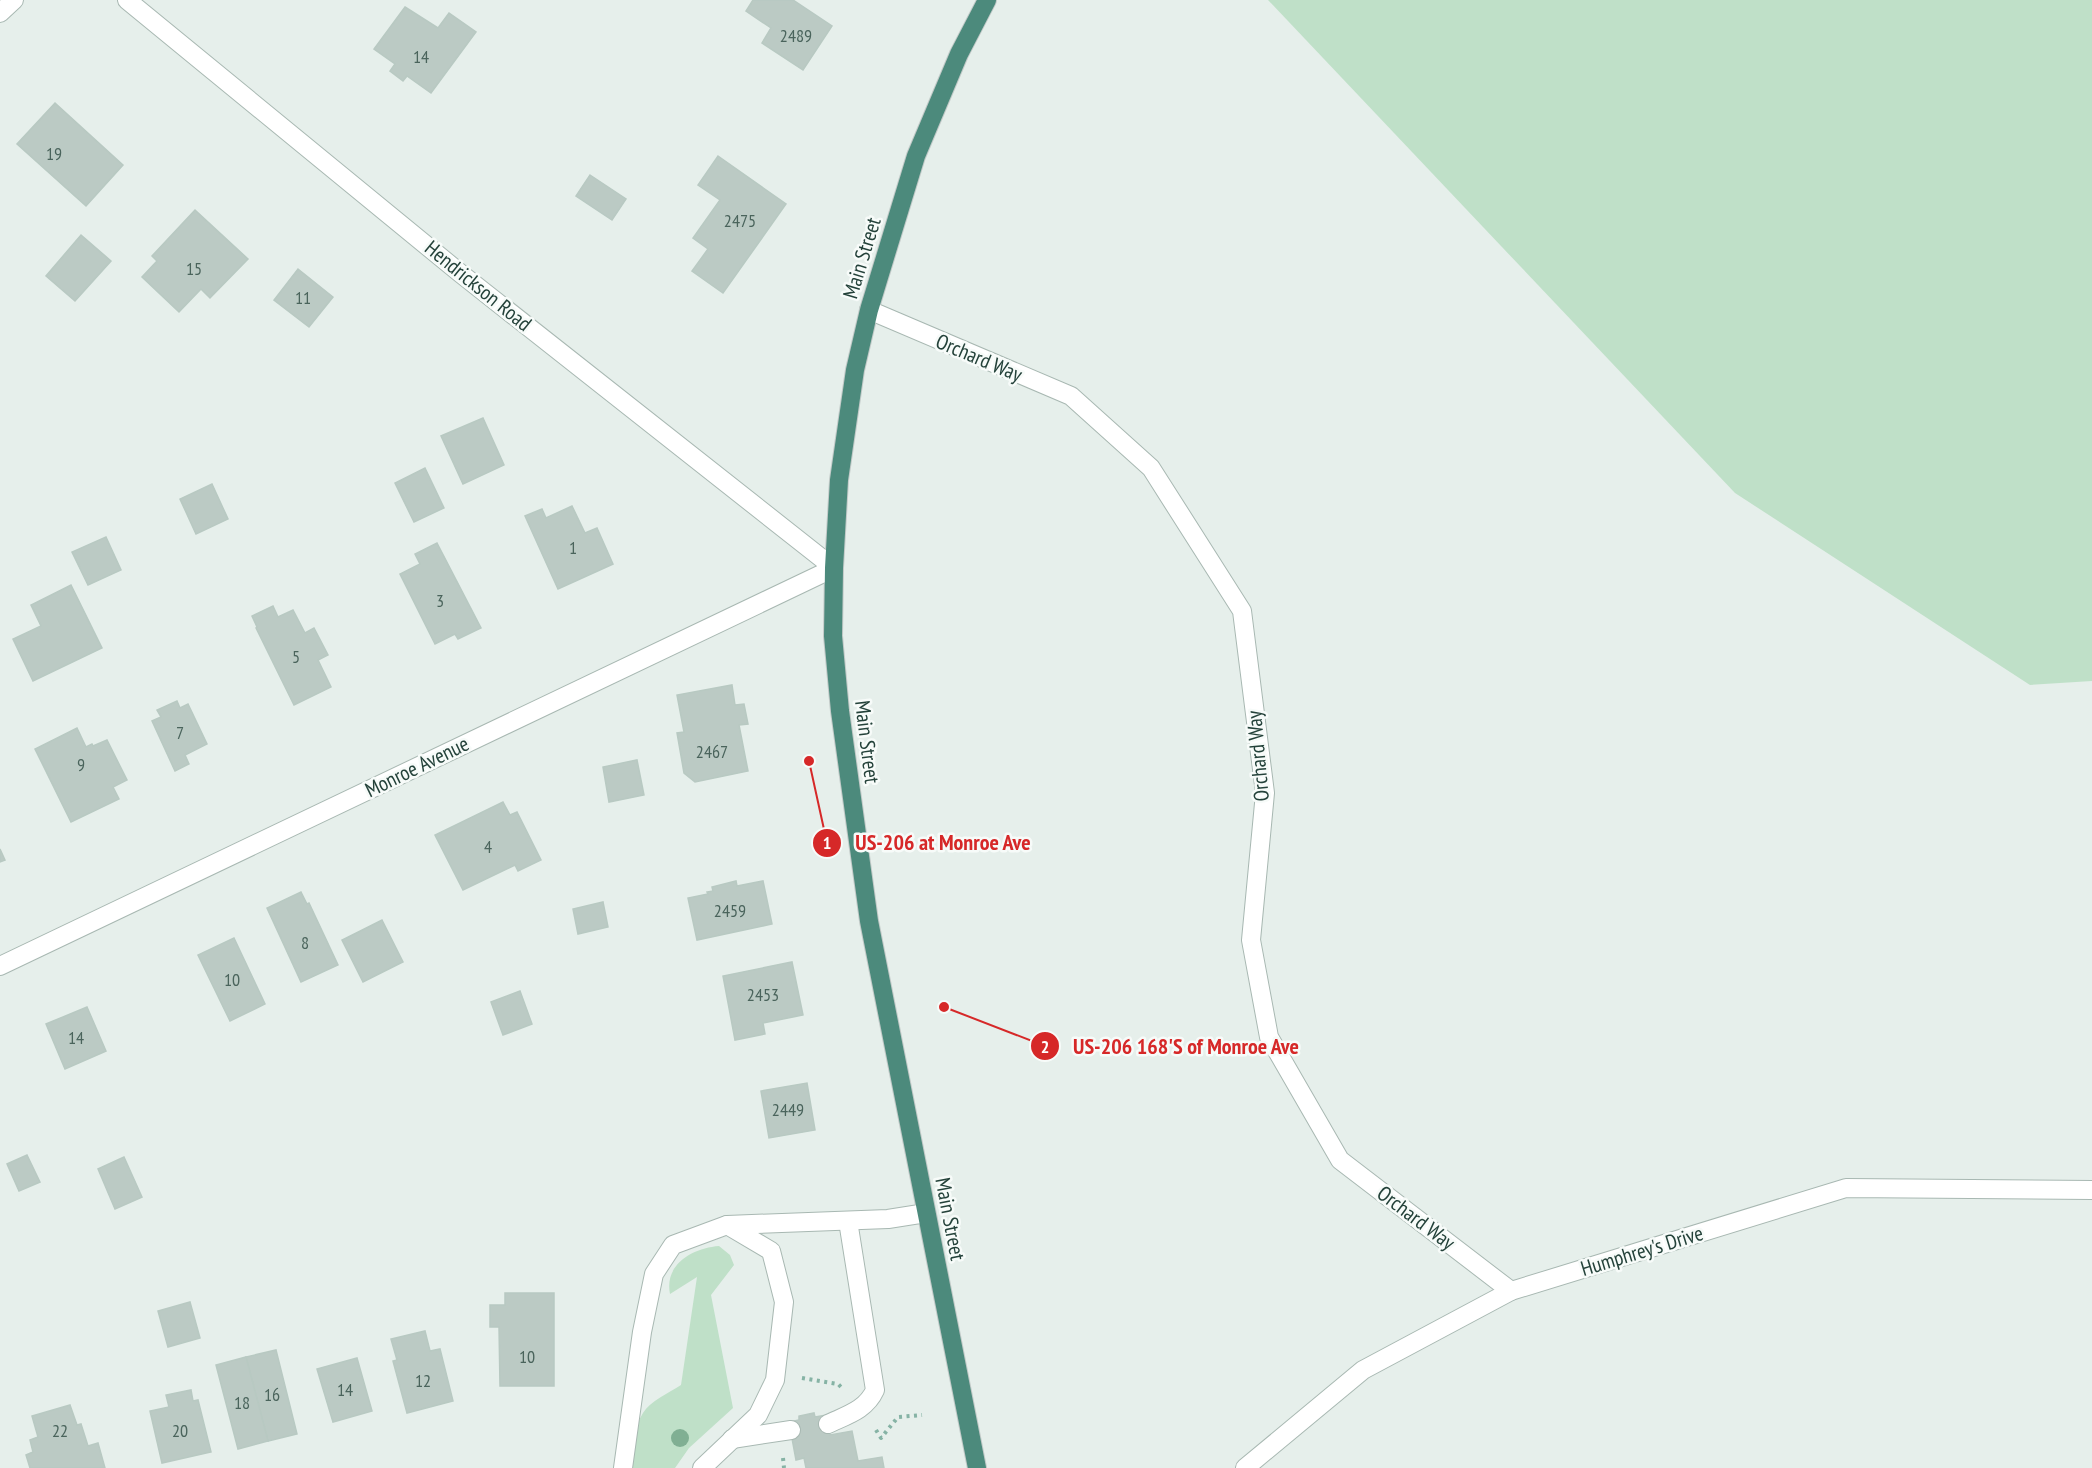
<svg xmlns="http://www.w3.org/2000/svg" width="2092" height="1468" font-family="'PT Sans Narrow',sans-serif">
<rect width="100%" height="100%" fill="#e6efeb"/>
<!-- green -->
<g fill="#bfe0c8">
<path d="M 1268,0 L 2092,0 L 2092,681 L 2030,685 L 1735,493 Z"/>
<path d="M 719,1246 L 730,1255 L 734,1265 L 711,1295 L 733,1408 L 689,1448 L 675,1468 L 630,1468 C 633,1450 633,1428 643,1413 C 650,1401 669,1393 681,1385 L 697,1277 L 670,1294 C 664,1264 693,1248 719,1246 Z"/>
</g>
<!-- building -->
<g fill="#bbcac4" stroke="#b8c9c2" stroke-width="1.5">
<path d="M 753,0 L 793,0 L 832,26 L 803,70 L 762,43 L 771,28 L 746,11 Z"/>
<path d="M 405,7 L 438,28 L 449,13 L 476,32 L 431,93 L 407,76 L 403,81 L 390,71 L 395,64 L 374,49 Z"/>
<path d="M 55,103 L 123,165 L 86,206 L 17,144 Z"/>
<path d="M 718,156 L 786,204 L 723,293 L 692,271 L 708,249 L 693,238 L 720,200 L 698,185 Z"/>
<path d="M 590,175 L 626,199 L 612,220 L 576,196 Z"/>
<path d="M 195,210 L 248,259 L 210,298 L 201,289 L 179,312 L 142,277 L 157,261 L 152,256 Z"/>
<path d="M 81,235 L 111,261 L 75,301 L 46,276 Z"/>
<path d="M 298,269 L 333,297 L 309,327 L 274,300 Z"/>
<path d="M 483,418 L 504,465 L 463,484 L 441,436 Z"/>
<path d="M 425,468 L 444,508 L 414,522 L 395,483 Z"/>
<path d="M 212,484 L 228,519 L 196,534 L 180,499 Z"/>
<path d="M 572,506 L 585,533 L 597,528 L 613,564 L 558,589 L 525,516 L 542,509 L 546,518 Z"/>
<path d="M 106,537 L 121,570 L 88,585 L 72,552 Z"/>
<path d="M 437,543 L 481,628 L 458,639 L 455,634 L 435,644 L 400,574 L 420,564 L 415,554 Z"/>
<path d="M 71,585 L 102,648 L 33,681 L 13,639 L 41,626 L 31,605 Z"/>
<path d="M 273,606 L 278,617 L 293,610 L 305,633 L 314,628 L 328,655 L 318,660 L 331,687 L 294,705 L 256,628 L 257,627 L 252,616 Z"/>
<path d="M 732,685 L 735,705 L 744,704 L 748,724 L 739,725 L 748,771 L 695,782 L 684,773 L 677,733 L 684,732 L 677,695 Z"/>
<path d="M 177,701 L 180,708 L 188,704 L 207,744 L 185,755 L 189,764 L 175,771 L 152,721 L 161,717 L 157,710 Z"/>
<path d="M 77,728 L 86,747 L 92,744 L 93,746 L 107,740 L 127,780 L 113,787 L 119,799 L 71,822 L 35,749 Z"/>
<path d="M 637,760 L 644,795 L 609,802 L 603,767 Z"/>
<path d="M 503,802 L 510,815 L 517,812 L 541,860 L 518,871 L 515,865 L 463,890 L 435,835 Z"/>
<path d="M 0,849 L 5,860 L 0,862 Z"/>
<path d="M 736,881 L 737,886 L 763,881 L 772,924 L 697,940 L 688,898 L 708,894 L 707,892 L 713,891 L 712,887 Z"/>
<path d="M 301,892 L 307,904 L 309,903 L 338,965 L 301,982 L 267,908 Z"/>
<path d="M 603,902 L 608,927 L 578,934 L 573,909 Z"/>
<path d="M 382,920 L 403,962 L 363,982 L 342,940 Z"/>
<path d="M 234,938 L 265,1004 L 230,1021 L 198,955 Z"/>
<path d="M 792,962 L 803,1015 L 763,1023 L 765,1034 L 735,1040 L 723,976 Z"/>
<path d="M 520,991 L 532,1024 L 503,1035 L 491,1002 Z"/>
<path d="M 87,1007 L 106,1051 L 65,1069 L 46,1024 Z"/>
<path d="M 807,1083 L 815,1130 L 769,1138 L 761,1091 Z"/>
<path d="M 27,1155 L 40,1182 L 19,1191 L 7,1164 Z"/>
<path d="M 124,1157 L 142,1197 L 115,1209 L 98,1169 Z"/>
<path d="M 505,1293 L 554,1293 L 554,1386 L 500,1386 L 499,1327 L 490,1327 L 490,1305 L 505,1305 Z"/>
<path d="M 190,1302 L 200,1338 L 168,1347 L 158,1311 Z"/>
<path d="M 425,1331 L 430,1351 L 440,1349 L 453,1401 L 407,1413 L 393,1361 L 397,1360 L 391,1339 Z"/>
<path d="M 276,1350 L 297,1434 L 268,1441 L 246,1357 Z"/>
<path d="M 246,1357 L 268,1441 L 238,1449 L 216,1365 Z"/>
<path d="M 357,1358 L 372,1411 L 333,1422 L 317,1369 Z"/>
<path d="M 191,1390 L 193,1401 L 198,1400 L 211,1452 L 162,1463 L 150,1411 L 169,1407 L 166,1395 Z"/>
<path d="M 70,1405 L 77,1425 L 81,1424 L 88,1446 L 98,1443 L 105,1468 L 30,1468 L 26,1455 L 33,1452 L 30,1440 L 38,1437 L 32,1416 Z"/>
<path d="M 814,1413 L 815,1417 L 826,1415 L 830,1435 L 852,1431 L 858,1461 L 882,1457 L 884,1468 L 806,1468 L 804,1458 L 796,1460 L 789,1422 L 799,1420 L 799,1416 Z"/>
</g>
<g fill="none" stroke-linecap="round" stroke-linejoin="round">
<defs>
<g id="service">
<path d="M 828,1424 C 847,1415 866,1410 875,1390 L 848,1221"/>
<path d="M 732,1439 L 791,1430"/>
<path d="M 623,1468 L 642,1332 L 654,1274 L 673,1245 L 727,1225 L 888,1219 L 926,1213"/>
<path d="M 702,1468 L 758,1415 L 775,1380 L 784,1302 L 771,1251 L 727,1225"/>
<path d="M 1245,1468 L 1363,1370 L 1511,1291"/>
</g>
<g id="minor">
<path d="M 0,13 L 14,0"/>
<path d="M 869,310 L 1071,396 L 1151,468 L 1242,611 L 1265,793 L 1251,940 L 1269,1037 L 1340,1160 L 1511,1291 L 1846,1188 L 2092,1190"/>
<path d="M 0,966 L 834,568 L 460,273 L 127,0"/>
</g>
<path id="trunk" d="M 977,1468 L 869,921 L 840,711 L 833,636 L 834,568 L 839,480 L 855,370 L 869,310 L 916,156 L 959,54 L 987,0"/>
</defs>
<!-- service casing -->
<use href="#service" stroke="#a8b8b2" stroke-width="20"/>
<!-- minor casing -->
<use href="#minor" stroke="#a8b8b2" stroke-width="20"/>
<!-- trunk casing -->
<use href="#trunk" stroke="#c2cac8" stroke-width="20"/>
<!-- path -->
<g stroke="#86b3a5" stroke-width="4" stroke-dasharray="3 4.5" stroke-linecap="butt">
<path d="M 802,1378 L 838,1384 L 841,1387"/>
<path d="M 876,1430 L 881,1438 L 898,1417 L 922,1415"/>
<path d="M 783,1458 L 784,1468"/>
</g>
<!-- service -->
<use href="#service" stroke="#fff" stroke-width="18"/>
<!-- minor -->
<use href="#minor" stroke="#fff" stroke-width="18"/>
<!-- trunk -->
<use href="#trunk" stroke="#4c8a7c" stroke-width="18"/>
</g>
<!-- trees -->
<circle fill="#80af93" cx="680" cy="1438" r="9"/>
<g text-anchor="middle" stroke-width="5" stroke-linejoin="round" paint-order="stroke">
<!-- number labels -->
<g font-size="18" fill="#4a645c">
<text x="796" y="42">2489</text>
<text x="421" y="63">14</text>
<text x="54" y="160">19</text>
<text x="740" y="227">2475</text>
<text x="194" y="275">15</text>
<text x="303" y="304">11</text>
<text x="573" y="554">1</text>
<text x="440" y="607">3</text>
<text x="296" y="663">5</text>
<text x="180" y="739">7</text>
<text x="712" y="758">2467</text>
<text x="81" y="771">9</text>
<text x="488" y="853">4</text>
<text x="730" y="917">2459</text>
<text x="305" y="949">8</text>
<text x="232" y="986">10</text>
<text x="763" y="1001">2453</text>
<text x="76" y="1044">14</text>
<text x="788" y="1116">2449</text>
<text x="527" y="1363">10</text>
<text x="423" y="1387">12</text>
<text x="345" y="1396">14</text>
<text x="272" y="1401">16</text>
<text x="242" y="1409">18</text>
<text x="60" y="1437">22</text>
<text x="180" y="1437">20</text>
</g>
<!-- street labels -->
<g font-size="21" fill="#24423a" stroke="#f7fbf9">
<text transform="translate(862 258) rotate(-73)" y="7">Main Street</text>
<text transform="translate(478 286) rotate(39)" y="7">Hendrickson Road</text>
<text transform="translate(979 358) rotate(23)" y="7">Orchard Way</text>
<text transform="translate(867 742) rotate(83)" y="7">Main Street</text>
<text transform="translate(1258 756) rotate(-95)" y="7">Orchard Way</text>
<text transform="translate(417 767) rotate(-26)" y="7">Monroe Avenue</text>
<text transform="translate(1416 1218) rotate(37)" y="7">Orchard Way</text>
<text transform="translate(950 1219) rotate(79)" y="7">Main Street</text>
<text transform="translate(1642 1251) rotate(-17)" y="7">Humphrey's Drive</text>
</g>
</g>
<!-- callouts -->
<path fill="none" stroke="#d62828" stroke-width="2" d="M809 761L827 843M944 1007L1045 1046"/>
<g fill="#d62828" stroke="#f7fbf9" stroke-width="2">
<circle cx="809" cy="761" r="6"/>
<circle cx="944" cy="1007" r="6"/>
<circle cx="827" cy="843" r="15"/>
<circle cx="1045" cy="1046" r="15"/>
</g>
<g font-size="18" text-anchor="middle" font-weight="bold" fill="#fff">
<text x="827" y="849">1</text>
<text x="1045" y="1053">2</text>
</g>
<g font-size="22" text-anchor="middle" font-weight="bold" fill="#d62828" stroke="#f7fbf9" stroke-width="5" stroke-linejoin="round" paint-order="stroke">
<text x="943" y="850">US-206 at Monroe Ave</text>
<text x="1186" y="1054">US-206 168'S of Monroe Ave</text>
</g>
</svg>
